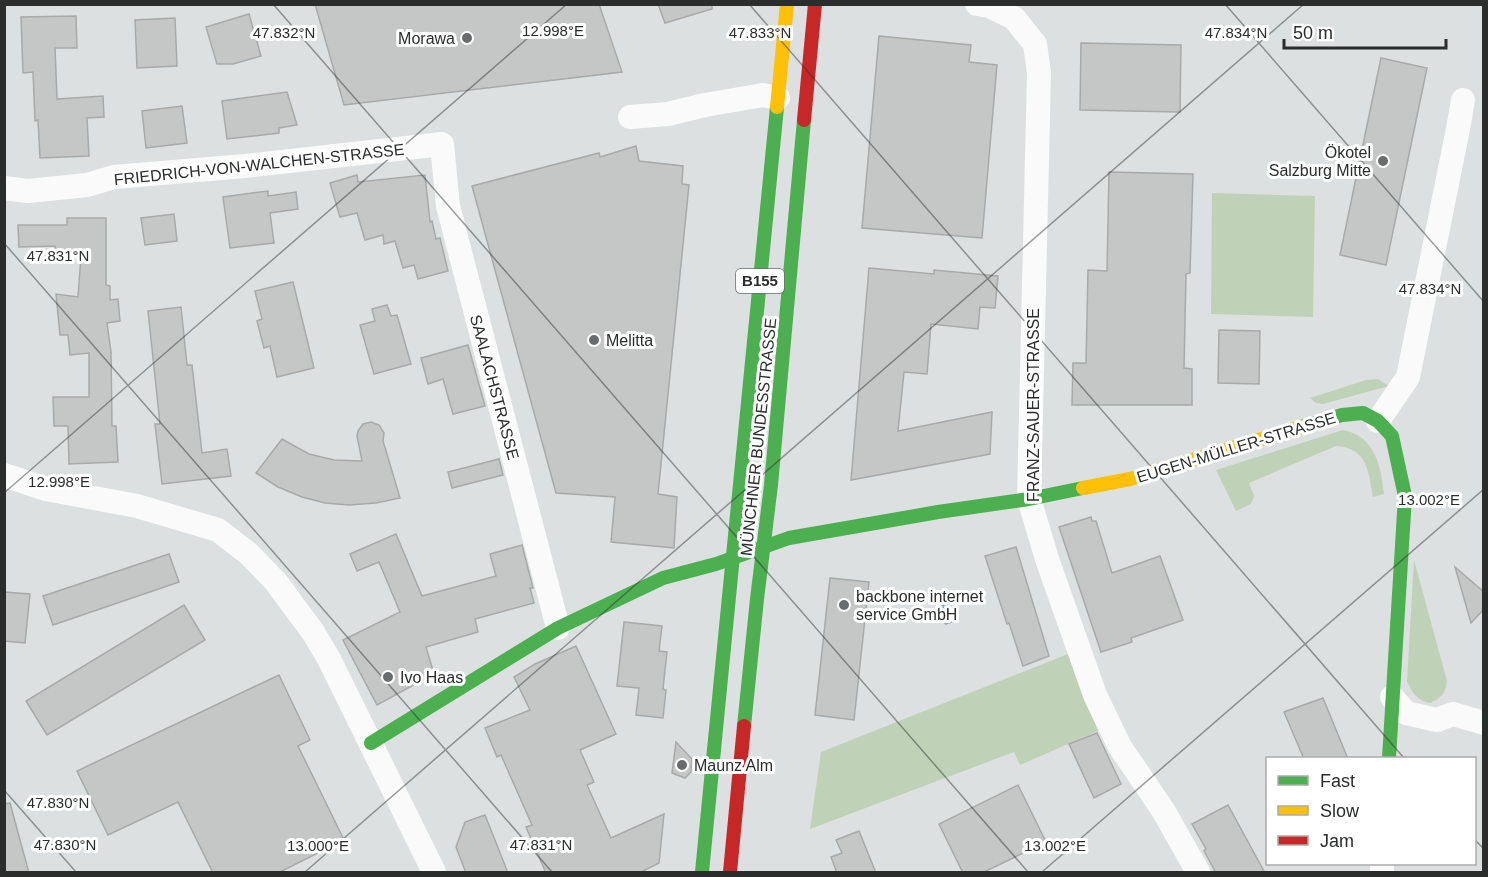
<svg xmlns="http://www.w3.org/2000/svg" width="1488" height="877" font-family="Helvetica,sans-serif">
<rect width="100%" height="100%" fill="#dce0e0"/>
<!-- green -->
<g fill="#bfd2b7">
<path d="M 1212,193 L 1315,196 L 1313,317 L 1211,314 Z"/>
<path d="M 1378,379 L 1389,386 L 1323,404 L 1316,403 L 1310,398 L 1366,380 Z"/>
<path d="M 1343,430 C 1375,436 1381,466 1384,494 L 1373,497 C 1368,471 1368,448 1336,446 L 1249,483 L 1254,496 L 1251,504 L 1236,511 L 1216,470 Z"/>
<path d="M 1414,560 L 1447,681 C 1446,693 1441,698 1430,703 C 1417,700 1412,693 1407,681 Z"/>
<path d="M 1068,654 L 1098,731 L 1020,765 L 1014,752 L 810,829 L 821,752 Z"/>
</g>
<!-- water -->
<path fill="#87aecb" d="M 948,597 L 957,621 L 945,625 L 937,600 Z"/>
<!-- building -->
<g fill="#c5c7c7" stroke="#a7aaa9" stroke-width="1.5">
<path d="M 315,4 L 599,4 L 622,72 L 344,105 Z"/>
<path d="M 658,4 L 712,4 L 712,9 L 665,23 Z"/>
<path d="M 249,14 L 261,56 L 233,64 L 217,64 L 206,27 Z"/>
<path d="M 76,16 L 77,48 L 55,48 L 57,99 L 103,96 L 104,117 L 87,118 L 89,156 L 40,158 L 38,120 L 35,121 L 33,72 L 23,73 L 21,17 Z"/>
<path d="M 175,18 L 177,66 L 137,68 L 135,20 Z"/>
<path d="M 879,36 L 971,45 L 969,62 L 997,65 L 982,238 L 862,228 Z"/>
<path d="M 1081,43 L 1181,45 L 1180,112 L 1080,110 Z"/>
<path d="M 1381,58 L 1427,68 L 1386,265 L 1340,255 Z"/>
<path d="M 287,92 L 297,125 L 279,128 L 279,133 L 227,139 L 222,101 Z"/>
<path d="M 182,106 L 187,143 L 146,148 L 142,111 Z"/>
<path d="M 636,146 L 639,161 L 683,166 L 682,184 L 689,185 L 658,494 L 677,497 L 674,548 L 611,542 L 615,497 L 556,493 L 472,186 L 599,153 L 600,157 Z"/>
<path d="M 1109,172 L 1193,174 L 1190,273 L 1186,274 L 1184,368 L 1192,369 L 1192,405 L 1072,405 L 1073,363 L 1086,363 L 1088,270 L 1107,271 Z"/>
<path d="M 357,175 L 358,182 L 425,175 L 430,222 L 432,221 L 436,239 L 440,238 L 448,271 L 418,279 L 414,265 L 403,268 L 395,241 L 384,244 L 383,235 L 365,240 L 357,213 L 340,217 L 330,183 Z"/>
<path d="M 268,191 L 268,196 L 296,192 L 298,209 L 270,213 L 274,243 L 230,248 L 223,197 Z"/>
<path d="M 174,214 L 177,241 L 145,245 L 141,218 Z"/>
<path d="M 67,218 L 106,218 L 106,285 L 110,286 L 110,300 L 118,299 L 120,321 L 107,323 L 111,352 L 112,426 L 116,426 L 118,462 L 69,464 L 68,426 L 54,426 L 53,397 L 89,397 L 89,353 L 70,355 L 68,335 L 60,335 L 56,294 L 78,297 L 81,256 L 55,256 L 55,246 L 19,247 L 18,225 L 67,225 Z"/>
<path d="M 869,268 L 934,274 L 934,270 L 998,276 L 995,308 L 980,307 L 978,329 L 931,324 L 927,374 L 904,372 L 898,431 L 992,412 L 990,454 L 851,480 Z"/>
<path d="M 293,282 L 314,368 L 277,377 L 270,346 L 264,348 L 257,321 L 262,319 L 255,291 Z"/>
<path d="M 387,305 L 391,316 L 397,315 L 411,364 L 374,374 L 360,325 L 375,321 L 372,309 Z"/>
<path d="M 181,307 L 187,365 L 192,365 L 202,453 L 227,449 L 231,476 L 162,484 L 155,424 L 160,424 L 148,311 Z"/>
<path d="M 1219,330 L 1260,331 L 1259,384 L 1218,383 Z"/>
<path d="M 468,345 L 485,406 L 453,414 L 443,379 L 428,384 L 421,358 Z"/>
<path d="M 371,422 L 379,425 L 384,433 L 383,441 L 400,498 L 376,503 L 349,505 L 325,503 L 302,497 L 278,487 L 256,473 L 282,439 L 309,454 L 334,460 L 362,461 L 357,436 L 358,431 L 363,424 Z"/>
<path d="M 499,459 L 503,475 L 452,488 L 448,472 Z"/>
<path d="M 1091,517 L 1092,521 L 1096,521 L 1112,573 L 1160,556 L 1183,620 L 1131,638 L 1132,642 L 1101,652 L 1059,527 Z"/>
<path d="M 396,534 L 422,596 L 496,576 L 490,554 L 522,545 L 533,588 L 530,588 L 534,603 L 475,619 L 478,632 L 426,647 L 434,674 L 377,705 L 343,640 L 400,612 L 379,562 L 357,571 L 350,554 Z"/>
<path d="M 1016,547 L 1049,656 L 1023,666 L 1009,623 L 1007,624 L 985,556 Z"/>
<path d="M 169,554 L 179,582 L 53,625 L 43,596 Z"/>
<path d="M 1455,567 L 1484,592 L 1484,609 L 1471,623 Z"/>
<path d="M 830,578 L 869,582 L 854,720 L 815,715 Z"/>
<path d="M 4,592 L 30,594 L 25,643 L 4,641 Z"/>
<path d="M 184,605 L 205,640 L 47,735 L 26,701 Z"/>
<path d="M 624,622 L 662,626 L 659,651 L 667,652 L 663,689 L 666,690 L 663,718 L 636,715 L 639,688 L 617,686 Z"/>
<path d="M 576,646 L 616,734 L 580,750 L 594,782 L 587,785 L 611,838 L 664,814 L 659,863 L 639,873 L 546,873 L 526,827 L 532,825 L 501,755 L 497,757 L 485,728 L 530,710 L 514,677 L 535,664 Z"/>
<path d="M 279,675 L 310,740 L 298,746 L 344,840 L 278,873 L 213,873 L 178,802 L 108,835 L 77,771 Z"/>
<path d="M 1323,698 L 1348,759 L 1304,759 L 1284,712 Z"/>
<path d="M 1097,733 L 1121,784 L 1094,798 L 1069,744 Z"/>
<path d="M 676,742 L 692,759 L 691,772 L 685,778 L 672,773 Z"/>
<path d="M 1018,785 L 1046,842 L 982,873 L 963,873 L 939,824 Z"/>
<path d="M 10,803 L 29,873 L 4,873 L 4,804 Z"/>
<path d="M 1228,805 L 1265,873 L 1216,873 L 1204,851 L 1206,849 L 1192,824 Z"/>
<path d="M 485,815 L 508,873 L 466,873 L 456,847 L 465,822 Z"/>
<path d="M 859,831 L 876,873 L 837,873 L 831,857 L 842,853 L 836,840 Z"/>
</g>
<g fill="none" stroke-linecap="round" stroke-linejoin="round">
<!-- street -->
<g stroke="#fafafa" stroke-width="24">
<path d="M 977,4 L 989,6 L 1014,18 L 1035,44 L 1039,73 L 1029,499 L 1048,562 L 1095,695 L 1120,747 L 1163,810 L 1198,872"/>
<path d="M 630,117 L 668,114 L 705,105 L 763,95 L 778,98"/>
<path d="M 4,188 L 28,191 L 87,185 L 114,177 L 245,166 L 442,144 L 448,206 L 558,628"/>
<path d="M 1378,421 L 1408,377 L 1458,129 L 1463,100"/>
<path d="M 4,475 L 46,489 L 137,506 L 218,530 L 249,554 L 276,582 L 313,632 L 329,659 L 434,872"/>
<path d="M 1392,697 L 1406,713 L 1437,720 L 1453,714 L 1484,723"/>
<path d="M 1382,872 L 1382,864"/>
</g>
<!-- fast -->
<g stroke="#4caf50" stroke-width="14">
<path d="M 1301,427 L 1342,415 L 1363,413 L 1378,421 L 1392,436 L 1405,496 L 1389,758"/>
<path d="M 744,726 L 757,599 L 771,485 L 804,120"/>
<path d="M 371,743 L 558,628 L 663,578 L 716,564 L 789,538 L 938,512 L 1029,499 L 1083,488"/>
<path d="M 702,872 L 777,107"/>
</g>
<!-- slow -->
<g stroke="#ffc107" stroke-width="14">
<path d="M 777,107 L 787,4"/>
<path d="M 1083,488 L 1130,479 L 1301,427"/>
</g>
<!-- jam -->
<g stroke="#c62828" stroke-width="14">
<path d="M 804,120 L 815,4"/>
<path d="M 730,872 L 744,726"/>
</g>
</g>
<!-- ticks -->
<path fill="none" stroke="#2b2d2d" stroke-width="1.5" stroke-opacity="0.45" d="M 273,4 L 1028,872M 749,4 L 1404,758M 1225,4 L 1484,302M 4,243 L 552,872M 4,493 L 567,4M 4,790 L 76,872M 1474,839 L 1484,849M 305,872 L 1304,4M 1042,872 L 1484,489"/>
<!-- markers -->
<g fill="#696c6c" stroke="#fff" stroke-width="2">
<circle cx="467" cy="38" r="6"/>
<circle cx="1383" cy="161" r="6"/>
<circle cx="594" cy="340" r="6"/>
<circle cx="844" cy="605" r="6"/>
<circle cx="388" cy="677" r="6"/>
<circle cx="682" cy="765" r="6"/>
</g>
<g text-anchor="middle" stroke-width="6" stroke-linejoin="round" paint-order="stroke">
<!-- shield labels -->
<rect fill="#fff" stroke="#6b6c6c" stroke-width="1.5" x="736" y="269" width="48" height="24" rx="4.5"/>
<g font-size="15" font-weight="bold" fill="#2b2d2d">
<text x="760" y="286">B155</text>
</g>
<!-- poi labels -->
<g font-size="16" fill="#2b2d2d" stroke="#fff" text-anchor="start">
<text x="455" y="44" text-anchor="end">Morawa</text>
<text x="1371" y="158" text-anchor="end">Ökotel<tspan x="1371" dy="18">Salzburg Mitte</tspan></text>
<text x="606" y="346">Melitta</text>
<text x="856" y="602">backbone internet<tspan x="856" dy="18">service GmbH</tspan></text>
<text x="400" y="683">Ivo Haas</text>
<text x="694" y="771">Maunz Alm</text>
</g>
<!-- street labels -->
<g font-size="16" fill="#2b2d2d" stroke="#fff">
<text transform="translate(259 164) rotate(-6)" y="6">FRIEDRICH-VON-WALCHEN-STRASSE</text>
<text transform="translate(495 387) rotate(75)" y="6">SAALACHSTRASSE</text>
<text transform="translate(1033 405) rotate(-90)" y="6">FRANZ-SAUER-STRASSE</text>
<text transform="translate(758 437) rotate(-84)" y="6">MÜNCHNER BUNDESSTRASSE</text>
<text transform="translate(1236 447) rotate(-17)" y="6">EUGEN-MÜLLER-STRASSE</text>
</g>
</g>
<g font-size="15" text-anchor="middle" fill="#2b2d2d" stroke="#fff" stroke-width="6" stroke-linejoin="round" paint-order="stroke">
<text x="553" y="36">12.998°E</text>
<text x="284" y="38">47.832°N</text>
<text x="760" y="38">47.833°N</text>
<text x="1236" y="38">47.834°N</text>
<text x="58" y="261">47.831°N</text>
<text x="1430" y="294">47.834°N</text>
<text x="59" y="487">12.998°E</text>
<text x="1429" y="505">13.002°E</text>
<text x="58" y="808">47.830°N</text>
<text x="65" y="850">47.830°N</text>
<text x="541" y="850">47.831°N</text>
<text x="318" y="851">13.000°E</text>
<text x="1055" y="851">13.002°E</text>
</g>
<!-- border -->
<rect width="1488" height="877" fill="none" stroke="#2b2d2d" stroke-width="12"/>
<!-- legend -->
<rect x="1266" y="757" width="210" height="108" fill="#ffffff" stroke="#aaabab" stroke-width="1.5"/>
<rect x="1278" y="776" width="30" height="9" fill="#4caf50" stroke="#aaabab" stroke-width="1.5"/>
<text x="1320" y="787" font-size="18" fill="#2b2d2d">Fast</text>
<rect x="1278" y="806" width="30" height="9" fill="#ffc107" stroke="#aaabab" stroke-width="1.5"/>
<text x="1320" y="817" font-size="18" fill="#2b2d2d">Slow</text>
<rect x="1278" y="836" width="30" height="9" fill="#c62828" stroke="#aaabab" stroke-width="1.5"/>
<text x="1320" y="847" font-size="18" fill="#2b2d2d">Jam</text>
<!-- scale -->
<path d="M1284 39v9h162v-9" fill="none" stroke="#2b2d2d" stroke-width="3"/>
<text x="1293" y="39" font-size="18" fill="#2b2d2d" stroke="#ffffff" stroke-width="4.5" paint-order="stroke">50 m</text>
</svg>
